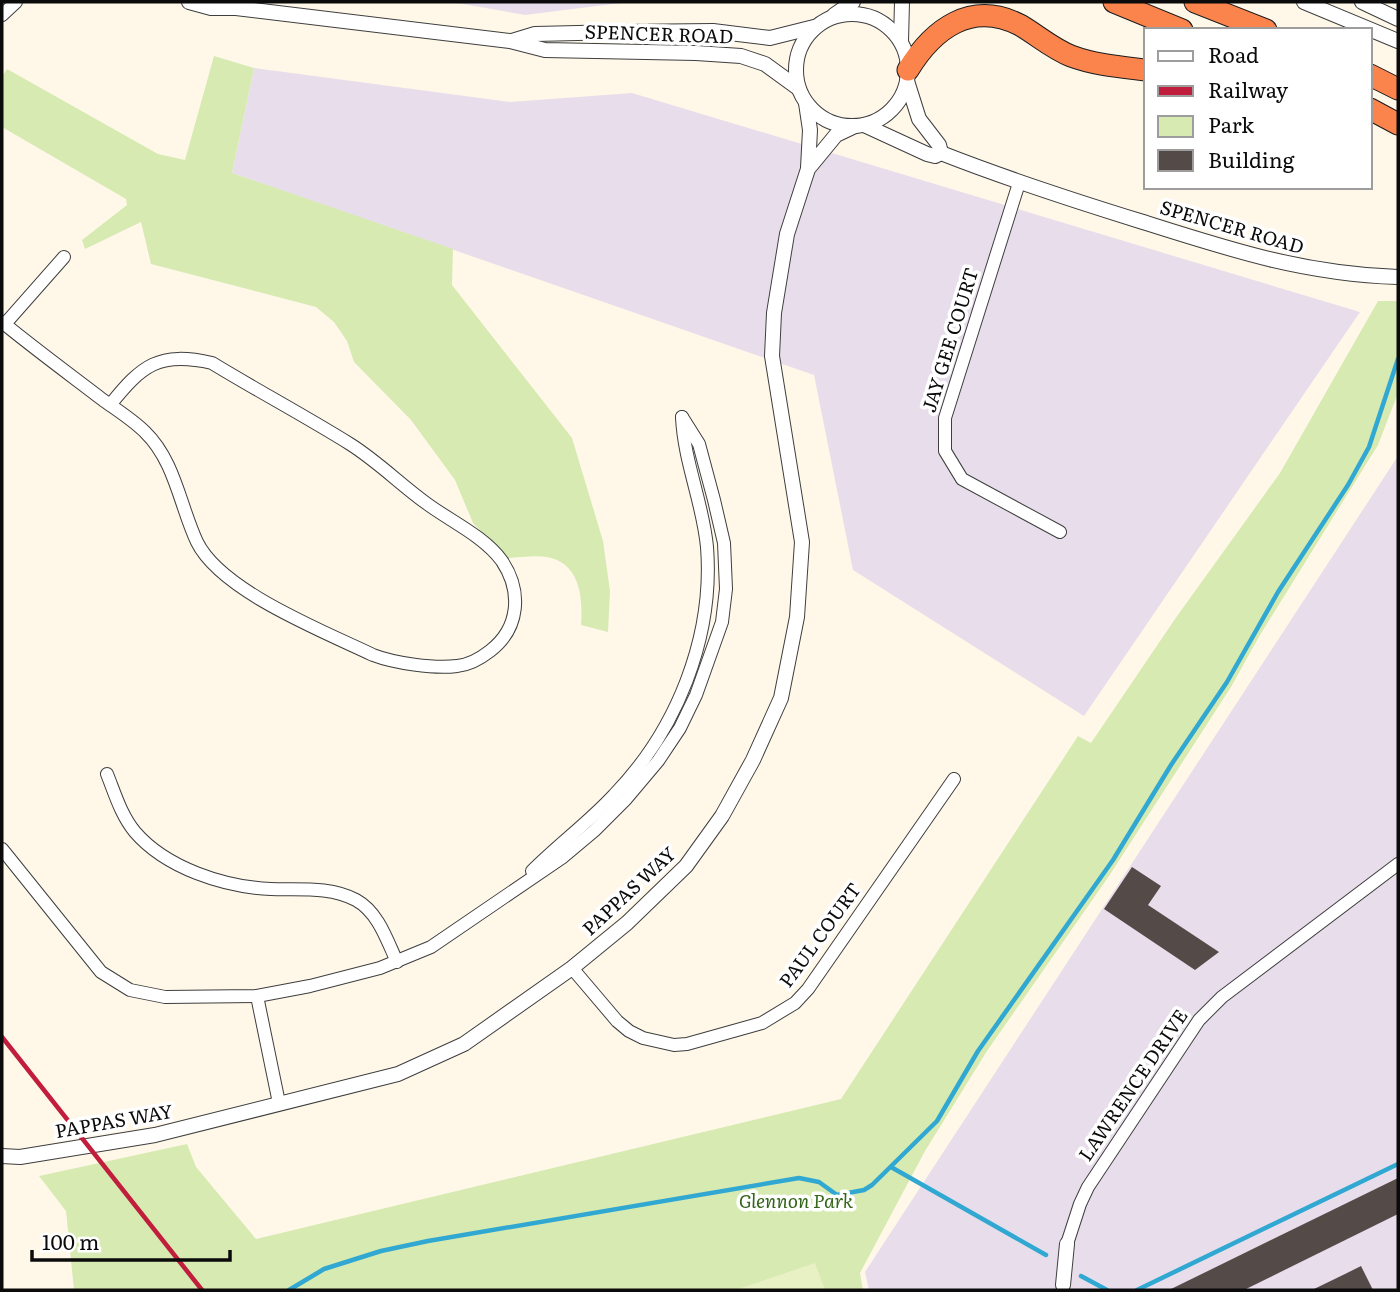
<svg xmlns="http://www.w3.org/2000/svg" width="1400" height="1292" font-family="Literata,serif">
<rect width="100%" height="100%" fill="#fff8e9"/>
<!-- industrial -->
<g fill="#e8deeb">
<path d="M 451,2 L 629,2 L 525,15 Z"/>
<path d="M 254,68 L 510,102 L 632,93 L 1360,312 L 1084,716 L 853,570 L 814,375 L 232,173 Z"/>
<path d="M 1398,456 L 1398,1290 L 869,1290 L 865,1272 Z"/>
</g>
<!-- green -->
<g fill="#d7eab2">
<path d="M 214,56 L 254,68 L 232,173 L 453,249 L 452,285 L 572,438 L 603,541 L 610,591 L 608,632 L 581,625 C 583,597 580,563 547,557 C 535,555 520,557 507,558 L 473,523 L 455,480 L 411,420 L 354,362 L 347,341 L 334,322 L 316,307 L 151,264 L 141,222 L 85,249 L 82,240 L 127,205 L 126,199 L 2,127 L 2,77 L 7,69 L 158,154 L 185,160 Z"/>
<path d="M 1378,301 L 1398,301 L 1398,393 L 1378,445 L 1260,635 L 1231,687 L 1109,876 L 987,1051 L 925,1151 L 860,1273 L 863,1290 L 74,1290 L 66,1211 L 39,1176 L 187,1144 L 196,1167 L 256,1239 L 841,1099 L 1078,736 L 1091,743 L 1175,619 L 1280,473 Z"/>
</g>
<!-- pitch -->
<path fill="#e8f1c4" d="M 815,1263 L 825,1290 L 735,1290 Z"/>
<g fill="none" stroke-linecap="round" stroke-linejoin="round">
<!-- stream -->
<g stroke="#30a8d2" stroke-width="4.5">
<path d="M 891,1167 L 1046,1255"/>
<path d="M 1081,1276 L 1107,1290"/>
<path d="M 289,1290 L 324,1269 L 381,1251 L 428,1241 L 799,1178 L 819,1182 L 837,1195 L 864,1190 L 872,1185 L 937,1121 L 978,1051 L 1113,860 L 1171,765 L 1227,682 L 1278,592 L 1348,485 L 1369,447 L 1398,359"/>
<path d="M 1137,1290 L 1398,1164"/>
</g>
</g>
<!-- building -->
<g fill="#544a47">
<path d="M 1132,867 L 1161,886 L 1148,905 L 1219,952 L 1195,970 L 1104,909 Z"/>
<path d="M 1398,1178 L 1398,1214 L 1244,1290 L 1169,1290 Z"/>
<path d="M 1361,1266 L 1373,1290 L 1312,1290 L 1345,1274 Z"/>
</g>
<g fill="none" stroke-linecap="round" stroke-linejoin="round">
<defs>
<g id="minor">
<path d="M 2,15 L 16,2"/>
<path d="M 1019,183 L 945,418 L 945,451 L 962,479 L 1060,532"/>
<path d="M 2,322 C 35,349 69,374 103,400 C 117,410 133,420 145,432 C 175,461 180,506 197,542 C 221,591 323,631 373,655 C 394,663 434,669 457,666 C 469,665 481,658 490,651 C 520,628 522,591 502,561 C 484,536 450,521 426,503 C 400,484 377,461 350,444 C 305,416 258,391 212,363 C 159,351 142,365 110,405"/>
<path d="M 4,325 L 64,257"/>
<path d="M 107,774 C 115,794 121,815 135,832 C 166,868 224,887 271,889 C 299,890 330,886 356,900 C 378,912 387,940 397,962"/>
<path d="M 2,849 L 101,972 L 130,990 L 165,997 L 257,996 L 310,986 L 380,968 L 431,947 L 563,857 L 594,831 L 626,799 L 658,761 L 680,728 L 696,695 L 722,622 L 726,589 L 724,543 L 714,500 L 699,444 L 682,417"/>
<path d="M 532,871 C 559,844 589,822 614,795 C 677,730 714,637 707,547 C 703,503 684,462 682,417"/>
<path d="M 572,968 L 617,1021 L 629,1031 L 643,1038 L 674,1045 L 687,1044 L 762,1023 L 795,1003 L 808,989 L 954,779"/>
<path d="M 257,996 L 279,1103"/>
<path d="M 1067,1244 L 1080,1204 L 1088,1187 L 1199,1020 L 1222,997 L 1398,864"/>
</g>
<g id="tertiary">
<path d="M 189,2 L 211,8 L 236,8 L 510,41 L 545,50 L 696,53 L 741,56 L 765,64 L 798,88"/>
<path d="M 1304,2 L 1398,41"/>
<path d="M 1362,2 L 1398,19"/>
<circle cx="852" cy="70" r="56"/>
<path d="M 834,15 L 853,2"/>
<path d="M 512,41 L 535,34 L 620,32 L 713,31 L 770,38 L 814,27"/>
<path d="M 901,41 L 902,2"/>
<path d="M 907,81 L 919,119 L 939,145 L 941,153"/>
<path d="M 806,103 L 810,130 L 808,168"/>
<path d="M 864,125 L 927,154 L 935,156 L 941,153 C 1007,179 1075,201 1143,222 C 1231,250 1305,274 1398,277"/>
<path d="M 2,1156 L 20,1157 L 155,1135 L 398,1074 L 464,1044 L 572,968 L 627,923 L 686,866 L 722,816 L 753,760 L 781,698 L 797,617 L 802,542 L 772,356 L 774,313 L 787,234 L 808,169 L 836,135 L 855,126"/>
<path d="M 1063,1285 L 1067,1244"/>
</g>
<g id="motorway">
<path d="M 1114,2 L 1182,30"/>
<path d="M 1195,2 L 1266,30"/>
<path d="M 908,70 C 933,29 971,0 1020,25 C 1037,35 1053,49 1071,56 C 1095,65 1121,67 1146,70"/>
<path d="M 1370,75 L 1398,89"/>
<path d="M 1370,109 L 1398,124"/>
</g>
</defs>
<!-- minor casing -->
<use href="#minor" stroke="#3e3e3e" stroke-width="14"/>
<!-- tertiary casing -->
<use href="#tertiary" stroke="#3e3e3e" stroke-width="16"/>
<!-- motorway casing -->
<use href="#motorway" stroke="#1c1c1c" stroke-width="23"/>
<!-- minor -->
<use href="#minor" stroke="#fff" stroke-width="12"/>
<!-- tertiary -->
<use href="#tertiary" stroke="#fff" stroke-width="14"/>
<!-- motorway -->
<use href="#motorway" stroke="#fb834c" stroke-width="21"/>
<!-- rail -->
<path stroke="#c01e3c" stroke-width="4.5" d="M 2,1037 L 202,1290"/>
</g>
<g text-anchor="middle" stroke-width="7" stroke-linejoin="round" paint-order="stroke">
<!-- street labels -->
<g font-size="19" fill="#0b0b0b" stroke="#fff">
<text transform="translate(659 34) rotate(2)" y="7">SPENCER ROAD</text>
<text transform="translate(1232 227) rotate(16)" y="7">SPENCER ROAD</text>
<text transform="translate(950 340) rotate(-73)" y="7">JAY GEE COURT</text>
<text transform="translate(629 891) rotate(-43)" y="7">PAPPAS WAY</text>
<text transform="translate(820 935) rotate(-54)" y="7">PAUL COURT</text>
<text transform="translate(1133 1085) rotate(-56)" y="7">LAWRENCE DRIVE</text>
<text transform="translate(114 1121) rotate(-10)" y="7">PAPPAS WAY</text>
</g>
<!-- park labels -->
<g font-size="19" font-style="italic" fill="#34651a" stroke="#fff">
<text x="796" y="1208">Glennon Park</text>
</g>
</g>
<!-- border -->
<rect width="1400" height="1292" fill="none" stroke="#0b0b0b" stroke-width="7"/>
<!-- legend -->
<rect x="1144" y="28" width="228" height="161" fill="#ffffff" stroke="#9d9d9d" stroke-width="2"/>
<rect x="1158" y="51" width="35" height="10" fill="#ffffff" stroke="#9d9d9d" stroke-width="2"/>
<text x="1208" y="63" font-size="21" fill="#0b0b0b">Road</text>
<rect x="1158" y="86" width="35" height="10" fill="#c01e3c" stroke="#9d9d9d" stroke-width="2"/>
<text x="1208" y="98" font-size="21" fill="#0b0b0b">Railway</text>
<rect x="1158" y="116" width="35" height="21" fill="#d7eab2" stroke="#9d9d9d" stroke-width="2"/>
<text x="1208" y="133" font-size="21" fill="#0b0b0b">Park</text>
<rect x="1158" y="150" width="35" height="21" fill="#544a47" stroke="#9d9d9d" stroke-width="2"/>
<text x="1208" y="168" font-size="21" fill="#0b0b0b">Building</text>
<!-- scale -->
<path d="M32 1250v10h198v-10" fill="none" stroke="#0b0b0b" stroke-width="3.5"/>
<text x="42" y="1250" font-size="21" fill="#0b0b0b" stroke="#ffffff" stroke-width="5" paint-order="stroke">100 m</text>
</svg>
